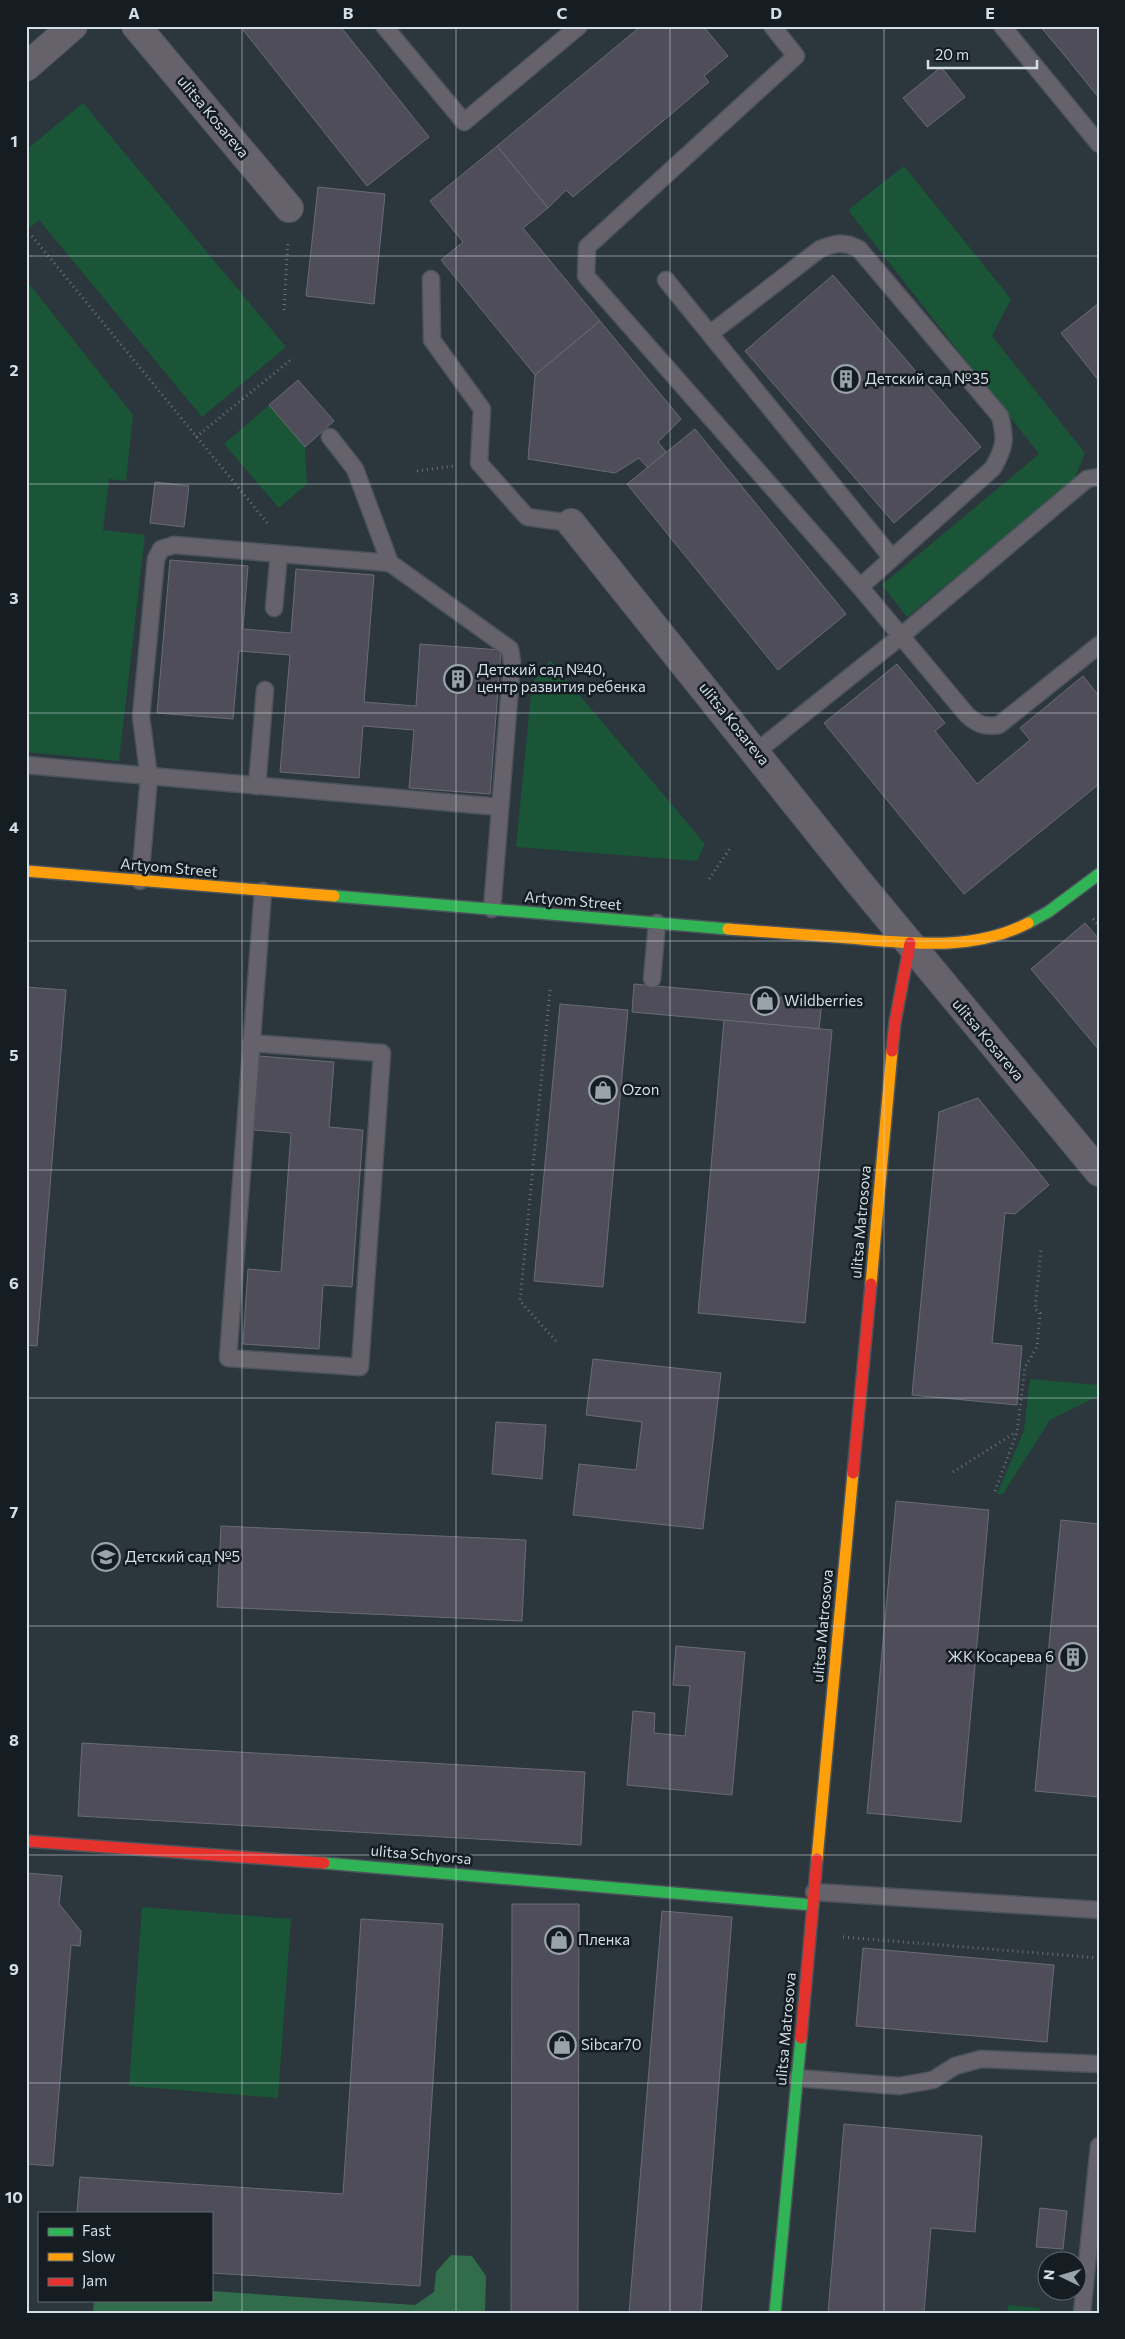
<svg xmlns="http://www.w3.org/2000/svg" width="1125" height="2339" font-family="Commissioner,sans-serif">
<rect width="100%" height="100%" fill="#2c363d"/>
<!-- green -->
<g fill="#195536">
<path d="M 83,103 L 286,347 L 202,417 L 39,220 L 26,231 L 26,150 Z"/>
<path d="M 904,166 L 1011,299 L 992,336 L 1085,453 L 1073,482 L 907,617 L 882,585 L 1039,454 L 848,210 Z"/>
<path d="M 26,280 L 133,415 L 126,481 L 109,479 L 103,530 L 145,535 L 119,761 L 26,752 Z"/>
<path d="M 269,405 L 305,447 L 307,484 L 279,508 L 224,444 Z"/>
<path d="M 550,660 L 705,844 L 697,861 L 516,847 L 532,683 Z"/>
<path d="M 1030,1379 L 1099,1385 L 1099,1396 L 1050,1420 L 1003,1494 L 997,1494 L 1024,1430 Z"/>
<path d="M 142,1907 L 291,1919 L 278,2098 L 129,2086 Z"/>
<path d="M 1008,2305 L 1040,2308 L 1039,2313 L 1007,2313 Z"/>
</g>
<!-- forest -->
<path fill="#316c4b" d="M 451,2255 L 472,2256 L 486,2276 L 485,2313 L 93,2313 L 94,2300 L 211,2300 L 211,2291 L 415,2305 L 434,2292 L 436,2272 Z"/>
<!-- building -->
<g fill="#4f4d5a" stroke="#6a6c73">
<path d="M 240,26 L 340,26 L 429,137 L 367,186 Z"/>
<path d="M 641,26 L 703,26 L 728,56 L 704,76 L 709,82 L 573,197 L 566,190 L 548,208 L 497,146 Z"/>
<path d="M 1040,26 L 1099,26 L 1099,98 L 1065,56 Z"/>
<path d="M 941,67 L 965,97 L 927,127 L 903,98 Z"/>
<path d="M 497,146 L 548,208 L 523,228 L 600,321 L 535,375 L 441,260 L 463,242 L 430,201 Z"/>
<path d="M 318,187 L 385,194 L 374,304 L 306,296 Z"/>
<path d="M 833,275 L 981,447 L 894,523 L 745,351 Z"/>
<path d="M 1099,303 L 1099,381 L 1061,333 Z"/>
<path d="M 600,321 L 681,419 L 658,442 L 666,452 L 648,468 L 639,458 L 615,473 L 528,459 L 535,375 Z"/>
<path d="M 298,380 L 334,421 L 305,447 L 269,405 Z"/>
<path d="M 695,429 L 846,614 L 778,670 L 627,484 Z"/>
<path d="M 155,482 L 189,486 L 184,527 L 150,523 Z"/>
<path d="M 170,560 L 248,566 L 243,629 L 291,633 L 296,569 L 374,575 L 364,702 L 416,706 L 420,644 L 501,650 L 490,794 L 409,788 L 414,730 L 363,726 L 359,778 L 280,772 L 290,655 L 239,651 L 233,719 L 157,713 Z"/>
<path d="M 897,664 L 945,723 L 935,731 L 977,784 L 1030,740 L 1020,728 L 1083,676 L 1099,696 L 1099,784 L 964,894 L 824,723 Z"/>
<path d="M 1085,923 L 1099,939 L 1099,1050 L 1031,969 Z"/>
<path d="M 634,984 L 822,1001 L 819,1029 L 632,1012 Z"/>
<path d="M 26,987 L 66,990 L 37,1346 L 26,1345 Z"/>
<path d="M 560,1004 L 628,1010 L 603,1287 L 534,1281 Z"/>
<path d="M 724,1020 L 832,1030 L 805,1323 L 698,1313 Z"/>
<path d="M 259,1056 L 334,1062 L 329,1127 L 363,1130 L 352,1287 L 323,1285 L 319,1349 L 243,1344 L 248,1269 L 281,1272 L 291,1133 L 254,1130 Z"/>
<path d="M 978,1098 L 1049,1185 L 1015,1214 L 1005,1213 L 992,1343 L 1022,1346 L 1017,1405 L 912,1395 L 939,1112 Z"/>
<path d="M 593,1359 L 721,1373 L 703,1529 L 573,1515 L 579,1464 L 636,1470 L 642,1422 L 586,1415 Z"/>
<path d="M 496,1422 L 546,1425 L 542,1479 L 492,1474 Z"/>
<path d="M 896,1501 L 989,1510 L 961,1822 L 867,1813 Z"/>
<path d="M 1061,1520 L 1099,1524 L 1099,1797 L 1035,1791 Z"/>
<path d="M 221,1526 L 526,1540 L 522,1621 L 217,1607 Z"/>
<path d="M 676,1646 L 745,1652 L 732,1795 L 627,1785 L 633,1711 L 655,1713 L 654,1733 L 685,1736 L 690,1686 L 673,1685 Z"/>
<path d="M 82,1743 L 585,1772 L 581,1845 L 78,1816 Z"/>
<path d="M 26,1873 L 62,1876 L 59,1904 L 81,1931 L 80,1946 L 71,1945 L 53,2166 L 26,2164 Z"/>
<path d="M 512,1904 L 579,1904 L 578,2313 L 511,2313 Z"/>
<path d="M 662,1911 L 732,1917 L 701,2313 L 629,2313 Z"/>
<path d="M 361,1919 L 443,1924 L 420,2286 L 211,2273 L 211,2213 L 77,2213 L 80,2177 L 343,2194 Z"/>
<path d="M 863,1948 L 1054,1965 L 1047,2042 L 856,2026 Z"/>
<path d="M 844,2124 L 982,2136 L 975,2232 L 931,2228 L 924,2313 L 828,2313 Z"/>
<path d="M 1040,2208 L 1067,2211 L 1063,2249 L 1036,2247 Z"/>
</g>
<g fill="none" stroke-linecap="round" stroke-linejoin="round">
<defs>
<g id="lane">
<path d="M 384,26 L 464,122 L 579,26"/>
<path d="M 772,26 L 796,56 L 587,247 L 586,276 L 860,587 L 967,715 C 978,725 985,727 999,725 L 1099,645"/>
<path d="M 1002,26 L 1099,144"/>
<path d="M 431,279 L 432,340 L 482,409 L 479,463 L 527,517 L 571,523"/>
<path d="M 666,280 L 892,558"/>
<path d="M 711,333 L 820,249 C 835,243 844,241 859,249 L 1000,416 C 1006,439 1005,447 993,468 L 860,587"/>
<path d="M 330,437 L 355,469 L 390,563 L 510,649 L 512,662 L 492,909"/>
<path d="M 274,608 L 279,554"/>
<path d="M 756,752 L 901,636 L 1087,479 L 1099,477"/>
<path d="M 26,765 L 500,807"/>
<path d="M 257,786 L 265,690"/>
<path d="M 140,881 L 149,777 L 141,717 L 156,559 L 161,549 L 174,545 L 390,563"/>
<path d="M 652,979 L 657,923"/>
<path d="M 251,1043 L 382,1053 L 360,1367 L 228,1358 L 263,891"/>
<path d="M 814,1892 L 1099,1910"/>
<path d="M 797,2078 L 899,2086 L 933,2080 L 955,2066 L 981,2059 L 1099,2064"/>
<path d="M 1082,2313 L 1099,2146"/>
</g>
<g id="street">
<path d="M 136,26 L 289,208"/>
<path d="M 26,67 L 73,26"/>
<path d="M 571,523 L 857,880 L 1099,1172"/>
</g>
<g id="fast">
<path d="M 334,896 L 728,929"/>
<path d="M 1028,923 L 1048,912 L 1099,874"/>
<path d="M 324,1863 L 813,1905"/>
<path d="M 775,2313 L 801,2038"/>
</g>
<g id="slow">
<path d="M 26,871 L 334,896"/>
<path d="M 728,929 C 768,932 809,935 849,938 C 909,943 973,952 1028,923"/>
<path d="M 871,1284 L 892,1051"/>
<path d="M 817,1859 L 853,1473"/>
</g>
<g id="jam">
<path d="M 892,1051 L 895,1022 L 910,943"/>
<path d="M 853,1473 L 871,1284"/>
<path d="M 26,1841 L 324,1863"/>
<path d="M 801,2038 L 817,1859"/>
</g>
</defs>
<!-- lane casing -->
<use href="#lane" stroke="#4c535a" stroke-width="19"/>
<!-- street casing -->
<use href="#street" stroke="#4c535a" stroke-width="30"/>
<!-- fast casing -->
<use href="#fast" stroke="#4c535a" stroke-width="14"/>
<!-- slow casing -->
<use href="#slow" stroke="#4c535a" stroke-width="14"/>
<!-- jam casing -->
<use href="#jam" stroke="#4c535a" stroke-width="14"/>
<!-- path -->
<g stroke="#6f7077" stroke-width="3" stroke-dasharray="1 4" stroke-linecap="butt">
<path d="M 32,236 L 269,525"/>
<path d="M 284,310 L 288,241"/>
<path d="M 196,437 L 293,358"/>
<path d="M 417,471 L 454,466"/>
<path d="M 709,879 L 731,847"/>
<path d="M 1093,919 L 1099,926"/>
<path d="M 550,990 L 520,1301 L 556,1341"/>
<path d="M 953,1472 L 1016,1432"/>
<path d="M 995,1491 L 1017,1432 L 1025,1367 L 1037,1347 L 1040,1313 L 1035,1309 L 1041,1250"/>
<path d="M 843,1937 L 1099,1958"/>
</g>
<!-- lane -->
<use href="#lane" stroke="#65626b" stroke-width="16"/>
<!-- street -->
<use href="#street" stroke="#65626b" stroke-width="28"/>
<!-- fast -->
<use href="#fast" stroke="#30b455" stroke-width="11"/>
<!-- slow -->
<use href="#slow" stroke="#ff9f0a" stroke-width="11"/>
<!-- jam -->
<use href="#jam" stroke="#e5322d" stroke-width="11"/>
</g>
<!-- grid -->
<path fill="none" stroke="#d3dee6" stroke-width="1" stroke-opacity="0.55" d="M 242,26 L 242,2313M 456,26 L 456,2313M 670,26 L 670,2313M 884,26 L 884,2313M 26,256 L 1099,256M 26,484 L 1099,484M 26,713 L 1099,713M 26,941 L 1099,941M 26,1170 L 1099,1170M 26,1398 L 1099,1398M 26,1626 L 1099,1626M 26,1855 L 1099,1855M 26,2083 L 1099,2083"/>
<!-- icons -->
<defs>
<symbol id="building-ring" viewBox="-11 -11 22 22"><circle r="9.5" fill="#151d23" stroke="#99a3ab" stroke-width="1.5"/><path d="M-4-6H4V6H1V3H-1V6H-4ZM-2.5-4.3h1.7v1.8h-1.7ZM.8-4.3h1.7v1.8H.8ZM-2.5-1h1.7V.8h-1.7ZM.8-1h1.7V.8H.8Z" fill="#99a3ab"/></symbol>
<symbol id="shop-ring" viewBox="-11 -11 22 22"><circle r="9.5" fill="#151d23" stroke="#99a3ab" stroke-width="1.5"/><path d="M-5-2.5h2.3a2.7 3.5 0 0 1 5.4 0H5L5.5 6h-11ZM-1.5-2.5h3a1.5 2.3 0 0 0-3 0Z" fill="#99a3ab"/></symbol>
<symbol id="school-ring" viewBox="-11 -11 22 22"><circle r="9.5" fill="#151d23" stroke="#99a3ab" stroke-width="1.5"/><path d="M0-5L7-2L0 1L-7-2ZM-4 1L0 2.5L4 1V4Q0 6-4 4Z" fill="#99a3ab"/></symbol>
</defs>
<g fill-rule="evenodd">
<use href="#building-ring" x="830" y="363" width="32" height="32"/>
<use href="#building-ring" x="442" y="663" width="32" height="32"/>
<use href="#shop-ring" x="749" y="985" width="32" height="32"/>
<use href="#shop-ring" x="587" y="1074" width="32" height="32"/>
<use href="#school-ring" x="90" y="1541" width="32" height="32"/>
<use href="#building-ring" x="1057" y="1641" width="32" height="32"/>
<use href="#shop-ring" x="543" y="1924" width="32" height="32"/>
<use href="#shop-ring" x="546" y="2029" width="32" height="32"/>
</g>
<g text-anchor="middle" stroke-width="5" stroke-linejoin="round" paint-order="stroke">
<!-- street labels -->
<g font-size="15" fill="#d3dee6" stroke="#151d23">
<text transform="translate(213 117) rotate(50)" y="5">ulitsa Kosareva</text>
<text transform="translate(734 724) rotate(51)" y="5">ulitsa Kosareva</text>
<text transform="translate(169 868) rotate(5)" y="5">Artyom Street</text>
<text transform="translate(573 901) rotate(5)" y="5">Artyom Street</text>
<text transform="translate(988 1040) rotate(50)" y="5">ulitsa Kosareva</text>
<text transform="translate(861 1222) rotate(-85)" y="5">ulitsa Matrosova</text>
<text transform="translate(823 1626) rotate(-85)" y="5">ulitsa Matrosova</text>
<text transform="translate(421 1855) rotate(5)" y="5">ulitsa Schyorsa</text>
<text transform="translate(786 2029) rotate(-85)" y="5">ulitsa Matrosova</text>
</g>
<!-- poi labels -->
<g font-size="15" fill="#d3dee6" stroke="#151d23" text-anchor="start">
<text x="865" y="384">Детский сад №35</text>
<text x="477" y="675">Детский сад №40,<tspan x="477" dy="17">центр развития ребенка</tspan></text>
<text x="784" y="1006">Wildberries</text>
<text x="622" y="1095">Ozon</text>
<text x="125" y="1562">Детский сад №5</text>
<text x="1054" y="1662" text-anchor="end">ЖК Косарева 6</text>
<text x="578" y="1945">Пленка</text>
<text x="581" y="2050">Sibcar70</text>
</g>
</g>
<!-- border -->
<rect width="1125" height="2339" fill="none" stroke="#151d23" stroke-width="55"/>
<!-- legend -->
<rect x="38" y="2212" width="175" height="90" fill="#151d23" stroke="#616a71"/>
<rect x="48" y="2228" width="25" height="8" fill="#30b455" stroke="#616a71"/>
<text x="82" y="2236" font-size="15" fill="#d3dee6">Fast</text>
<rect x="48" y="2253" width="25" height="8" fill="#ff9f0a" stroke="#616a71"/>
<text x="82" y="2262" font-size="15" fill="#d3dee6">Slow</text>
<rect x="48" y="2278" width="25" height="8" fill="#e5322d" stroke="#616a71"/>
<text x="82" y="2286" font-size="15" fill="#d3dee6">Jam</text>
<!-- north arrow -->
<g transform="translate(1062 2276) rotate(275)"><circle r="24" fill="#151d23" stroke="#616a71"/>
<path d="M0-4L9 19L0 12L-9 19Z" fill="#99a3ab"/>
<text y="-8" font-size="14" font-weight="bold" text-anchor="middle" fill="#d3dee6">N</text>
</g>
<!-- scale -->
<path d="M928 60v8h109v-8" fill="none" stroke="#d3dee6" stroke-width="2.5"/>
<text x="935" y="60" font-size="15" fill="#d3dee6" stroke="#151d23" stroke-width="4" paint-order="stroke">20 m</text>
<rect x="28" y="28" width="1070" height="2284" fill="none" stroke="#d3dee6" stroke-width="2"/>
<g font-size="16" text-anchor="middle" font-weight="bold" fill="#d3dee6">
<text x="134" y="19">A</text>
<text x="348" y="19">B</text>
<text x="562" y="19">C</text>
<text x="776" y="19">D</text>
<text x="990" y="19">E</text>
<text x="14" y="147">1</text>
<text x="14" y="376">2</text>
<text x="14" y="604">3</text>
<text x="14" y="833">4</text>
<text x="14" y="1061">5</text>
<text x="14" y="1289">6</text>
<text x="14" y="1518">7</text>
<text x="14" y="1746">8</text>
<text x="14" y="1975">9</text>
<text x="14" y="2203">10</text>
</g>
</svg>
